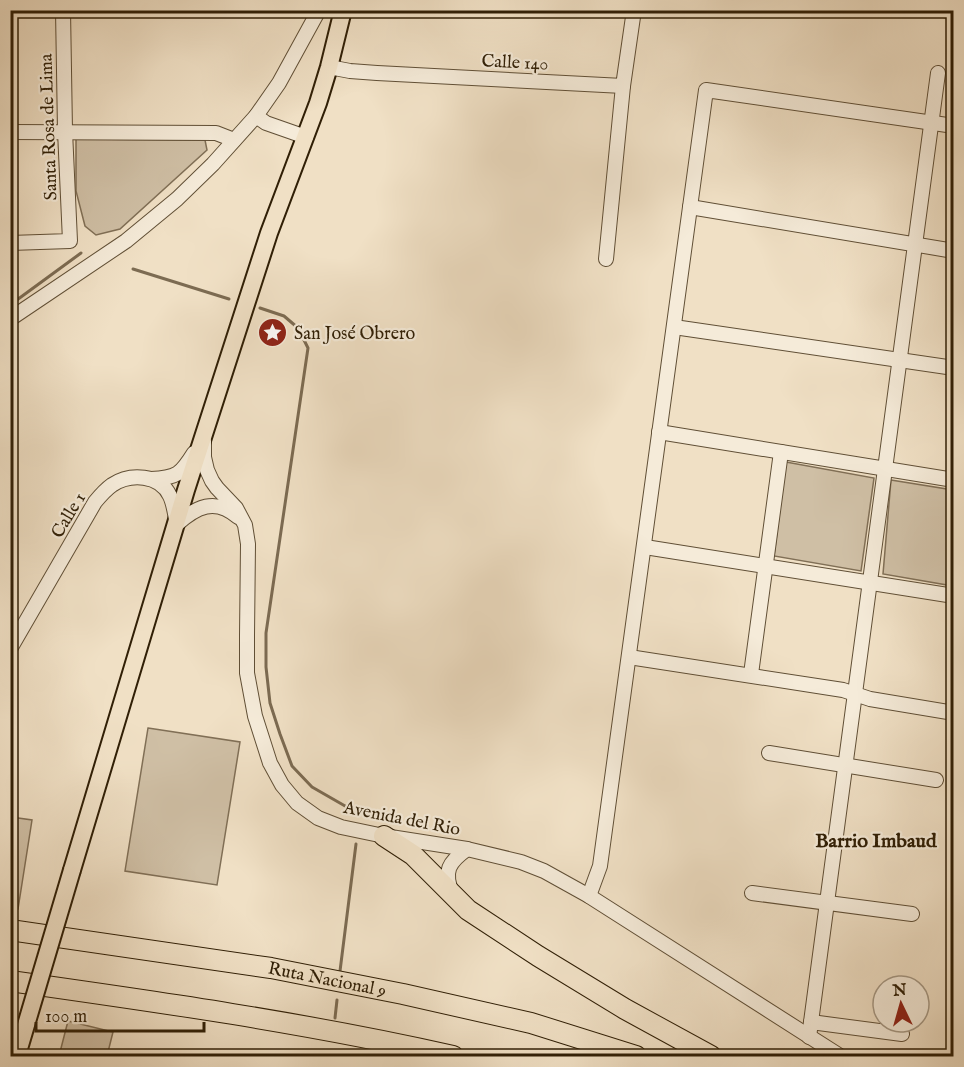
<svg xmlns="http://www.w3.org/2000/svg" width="964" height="1067" font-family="'IM FELL English',serif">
<rect width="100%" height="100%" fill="#f0e0c5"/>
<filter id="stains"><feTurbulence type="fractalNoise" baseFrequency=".00333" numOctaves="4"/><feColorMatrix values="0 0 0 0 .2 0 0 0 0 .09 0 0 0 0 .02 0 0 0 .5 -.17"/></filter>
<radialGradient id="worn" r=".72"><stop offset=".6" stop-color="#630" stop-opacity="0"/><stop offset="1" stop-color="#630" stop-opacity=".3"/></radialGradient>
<!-- green -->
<g fill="#cfbfa5" stroke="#806f56" stroke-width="1.5">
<path d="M 76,139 L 205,140 L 207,150 L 120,229 L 96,235 L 85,226 L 76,191 Z"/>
<path d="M 786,462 L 874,478 L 861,571 L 774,556 Z"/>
<path d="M 891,480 L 953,490 L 953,586 L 883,574 Z"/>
<path d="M 148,728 L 240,742 L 217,885 L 125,871 Z"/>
<path d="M 11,817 L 32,820 L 18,909 L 11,908 Z"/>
<path d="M 68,1021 L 113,1032 L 107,1056 L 59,1056 Z"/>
</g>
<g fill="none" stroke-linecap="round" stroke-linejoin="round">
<!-- stream -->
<g stroke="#7c6b52" stroke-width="3">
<path d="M 133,269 L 229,299"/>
<path d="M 10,305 L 81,253"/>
<path d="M 260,308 L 284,316 L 298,328 L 308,348 L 266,633 L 266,667 L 270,703 L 280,734 L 292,766 L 312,787 L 359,814"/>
<path d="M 340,971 L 356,844"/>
<path d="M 335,1018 L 337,1000"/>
<path d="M 330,1056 L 331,1052"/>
</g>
<defs>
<g id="minor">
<path d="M 943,10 L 954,12"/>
<path d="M 329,67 L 350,71 L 377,73 L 623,86 L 634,10"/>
<path d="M 256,116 L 266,123 L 306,137"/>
<path d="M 10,132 L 216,133 L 234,140"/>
<path d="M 690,207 L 954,251"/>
<path d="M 10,243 L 70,241 L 65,131 L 63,10"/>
<path d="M 606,259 L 623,86"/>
<path d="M 10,319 L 126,241 L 177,199 L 213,164 L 256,116 L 279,83 L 319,10"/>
<path d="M 674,327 L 954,368"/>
<path d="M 659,432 L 954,480"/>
<path d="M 204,441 L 204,457 L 207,470 L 212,481 L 217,488 L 236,508 L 245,525 L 248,544 L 247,635 L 247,673 L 255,716 L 270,763 L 282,785 L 297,803 L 318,818 L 341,827 L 384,836 L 467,849 L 521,862 L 544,871 L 589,896 L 840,1056"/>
<path d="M 151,479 C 177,478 181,474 194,453"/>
<path d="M 645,547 L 954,596"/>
<path d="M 10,649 L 95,502 C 100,496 105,490 112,485 C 130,473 160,474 170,496 C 174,504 175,515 177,524 C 196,507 215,497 238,517"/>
<path d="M 629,657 L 843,690 L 870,699 L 954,713"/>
<path d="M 751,674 L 781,452"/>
<path d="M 769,753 L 936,780"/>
<path d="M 452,893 C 443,871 449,862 467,849"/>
<path d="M 752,893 L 912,914"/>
<path d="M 589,896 L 600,866 L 706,90 L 954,126"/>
<path d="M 811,1022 L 902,1034"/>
<path d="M 809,1037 L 938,73"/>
</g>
<path id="major" d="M 72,870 L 186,490 L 269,233 L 318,103 L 329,67 L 343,10"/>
<g id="highway">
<path d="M 384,836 L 413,855 L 468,910 L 538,956 L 625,1009 L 711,1056"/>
<path id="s1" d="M 10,930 L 271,968 L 403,994 L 531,1023 L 636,1056"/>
<path d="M 10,981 C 159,1002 307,1023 453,1056"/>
</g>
</defs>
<!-- minor casing -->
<use href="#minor" stroke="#604f36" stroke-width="16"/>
<!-- major casing -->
<use href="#major" stroke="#301f06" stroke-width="20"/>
<!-- highway casing -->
<use href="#highway" stroke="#301f06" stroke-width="22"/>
<!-- minor -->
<use href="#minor" stroke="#f5ebd9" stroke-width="14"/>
<!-- major -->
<use href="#major" stroke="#f0e0c5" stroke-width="16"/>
<!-- highway -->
<use href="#highway" stroke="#f0e0c5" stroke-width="20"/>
<defs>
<path id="major-bridge" d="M 18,1052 L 72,870"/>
</defs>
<!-- major-bridge casing -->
<use href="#major-bridge" stroke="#301f06" stroke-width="20" stroke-linecap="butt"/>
<!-- major-bridge -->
<use href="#major-bridge" stroke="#f0e0c5" stroke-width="16"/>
</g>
<!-- icons -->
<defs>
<symbol id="sight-disc" viewBox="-11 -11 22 22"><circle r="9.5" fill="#8f2418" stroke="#f5ebd9"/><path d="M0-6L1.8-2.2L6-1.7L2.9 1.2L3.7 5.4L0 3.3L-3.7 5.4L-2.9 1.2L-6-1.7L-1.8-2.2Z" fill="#fff"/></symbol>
</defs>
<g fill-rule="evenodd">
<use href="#sight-disc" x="256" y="316" width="33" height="33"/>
</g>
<g text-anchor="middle" stroke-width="4.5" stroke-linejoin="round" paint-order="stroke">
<!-- street labels -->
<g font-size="18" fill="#301f06" stroke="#f5ebd9">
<text transform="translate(515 62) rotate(3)" y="6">Calle 140</text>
<text transform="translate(48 127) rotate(-92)" y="6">Santa Rosa de Lima</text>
<text transform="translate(68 515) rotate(-59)" y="6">Calle 1</text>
<text transform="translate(402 818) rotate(11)" y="6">Avenida del Rio</text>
<text dy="6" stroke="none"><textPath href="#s1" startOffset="321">Ruta Nacional 9</textPath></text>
</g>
<!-- poi labels -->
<g font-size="18" fill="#301f06" stroke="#f5ebd9" text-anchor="start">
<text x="294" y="339">San José Obrero</text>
</g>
<!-- neighbourhood labels -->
<g font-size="20" font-weight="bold" fill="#301f06" stroke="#f5ebd9">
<text x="876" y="847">Barrio Imbaud</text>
</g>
</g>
<!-- margin -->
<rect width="964" height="1067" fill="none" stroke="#f0e0c5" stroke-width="36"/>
<rect x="12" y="12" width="940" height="1043" fill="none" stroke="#301f06" stroke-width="3"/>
<rect x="18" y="18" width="928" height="1031" fill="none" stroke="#301f06" stroke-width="1.5"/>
<!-- north arrow -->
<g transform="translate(901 1004) rotate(355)"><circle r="28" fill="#f5ebd9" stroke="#a69985" stroke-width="1.5"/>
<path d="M0-4.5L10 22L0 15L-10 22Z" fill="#8f2418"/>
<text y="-9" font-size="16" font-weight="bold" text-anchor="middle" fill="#301f06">N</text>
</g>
<!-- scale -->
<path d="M36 1022v9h168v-9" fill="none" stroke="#301f06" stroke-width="3"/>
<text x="45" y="1022" font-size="18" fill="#301f06" stroke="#f5ebd9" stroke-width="4.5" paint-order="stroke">100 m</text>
<rect width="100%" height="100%" filter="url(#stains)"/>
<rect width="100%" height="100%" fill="url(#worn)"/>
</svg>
